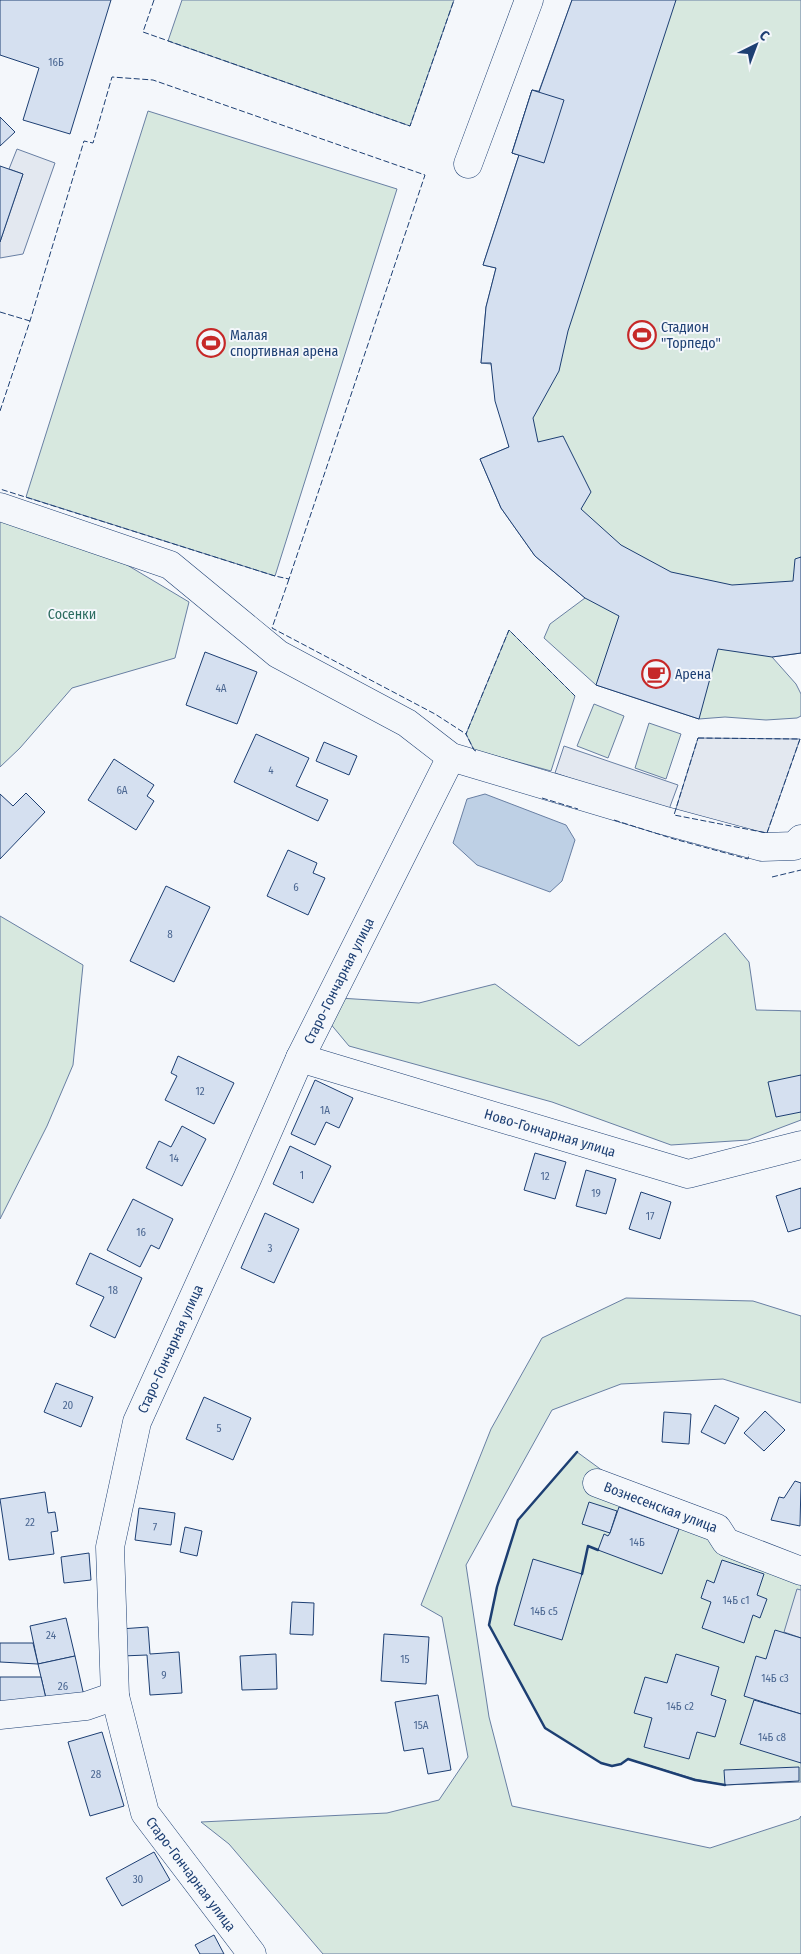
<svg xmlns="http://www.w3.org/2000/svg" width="801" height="1954" font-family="'Fira Sans Condensed',sans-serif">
<rect width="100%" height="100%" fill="#f4f7fb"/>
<!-- green -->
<g fill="#d7e8df" stroke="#687fa3">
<path d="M 182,0 L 454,0 L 410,126 L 168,41 Z"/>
<path d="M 572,0 L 801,0 L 801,653 L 772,657 L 796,684 L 801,694 L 801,716 L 797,718 L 766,720 L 725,717 L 699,719 L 596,685 L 544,638 L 550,624 L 585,598 L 535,556 L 501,508 L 480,459 L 509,447 L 491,364 L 481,363 L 486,307 L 496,268 L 483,265 L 519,155 L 512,153 L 532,90 L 539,91 Z"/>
<path d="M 148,111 L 397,189 L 275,576 L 26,497 Z"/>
<path d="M 0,519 L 97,547 L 189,602 L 175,658 L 72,688 L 20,748 L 0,767 Z"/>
<path d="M 509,630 L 575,696 L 551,771 L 474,750 L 466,734 Z"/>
<path d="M 594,704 L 624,716 L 608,758 L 577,746 Z"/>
<path d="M 649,723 L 681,734 L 666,779 L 635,768 Z"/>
<path d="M 0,916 L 83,965 L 73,1065 L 47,1126 L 0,1219 Z"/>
<path d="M 725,933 L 749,962 L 756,1010 L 801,1011 L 801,1120 L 748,1140 L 671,1145 L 552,1102 L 349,1046 L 329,1022 L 339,998 L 419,1003 L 495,984 L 579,1046 Z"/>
<path d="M 626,1298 L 753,1301 L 801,1316 L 801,1403 L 723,1379 L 621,1384 L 552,1410 L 466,1565 L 489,1717 L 512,1806 L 710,1848 L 799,1819 L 801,1816 L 801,1954 L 323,1954 L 229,1844 L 201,1822 L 387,1813 L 439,1800 L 468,1757 L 442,1617 L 421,1605 L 491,1429 L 542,1338 Z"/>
<path d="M 577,1452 L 603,1471 L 705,1509 L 725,1536 L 801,1558 L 801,1782 L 725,1785 L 695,1779 L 628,1759 L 621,1764 L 612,1766 L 601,1763 L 545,1728 L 489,1625 L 497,1587 L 518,1520 Z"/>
</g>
<!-- parking -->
<g fill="#e3e8f0" stroke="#687fa3">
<path d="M 17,149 L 55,163 L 23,254 L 0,258 L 0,242 L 23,174 L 9,169 Z"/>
<path d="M 698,738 L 800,739 L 767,833 L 674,815 Z"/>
<path d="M 564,746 L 678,785 L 668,812 L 555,773 Z"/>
<path d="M 797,1589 L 801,1590 L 801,1638 L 784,1632 Z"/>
</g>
<!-- water -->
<path fill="#bed0e5" stroke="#687fa3" d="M 485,794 L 566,825 L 575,840 L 562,881 L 550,892 L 477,865 L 453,843 L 467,799 Z"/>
<!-- building -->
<g fill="#d5e0f0" stroke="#1d3f73">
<path d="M 0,0 L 111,0 L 70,134 L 23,120 L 39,68 L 0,55 Z"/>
<path d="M 572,0 L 676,0 L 568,331 L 559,371 L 533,418 L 538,442 L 563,436 L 591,492 L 581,509 L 621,545 L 671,572 L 732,585 L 793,581 L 795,559 L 801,557 L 801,653 L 772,657 L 718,649 L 699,719 L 596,685 L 619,616 L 585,598 L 535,556 L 501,508 L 480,459 L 509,447 L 495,401 L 491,363 L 481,363 L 486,307 L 496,268 L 483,265 L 519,155 L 512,153 L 532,90 L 539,92 Z"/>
<path d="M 532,90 L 564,100 L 544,163 L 512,153 Z"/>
<path d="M 0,117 L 15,132 L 0,146 Z"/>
<path d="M 0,166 L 23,174 L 0,242 Z"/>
<path d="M 205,652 L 257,672 L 237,724 L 186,705 Z"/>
<path d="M 256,734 L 309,758 L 296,786 L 328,800 L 318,821 L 234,782 Z"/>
<path d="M 324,742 L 357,756 L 349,775 L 316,761 Z"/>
<path d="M 114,759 L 154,785 L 147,796 L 154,801 L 136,830 L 88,800 Z"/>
<path d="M 26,793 L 45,812 L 0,859 L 0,794 L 13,806 Z"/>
<path d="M 288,850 L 317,863 L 313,873 L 325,878 L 308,915 L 267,896 Z"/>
<path d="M 166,886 L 210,907 L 174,982 L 130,961 Z"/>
<path d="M 178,1056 L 234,1083 L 214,1124 L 165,1100 L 177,1076 L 171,1073 Z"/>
<path d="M 801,1075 L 801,1112 L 776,1117 L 768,1082 Z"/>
<path d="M 315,1080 L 353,1098 L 339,1128 L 326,1122 L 315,1145 L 291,1134 Z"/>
<path d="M 182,1126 L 206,1139 L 182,1186 L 146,1168 L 159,1141 L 171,1147 Z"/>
<path d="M 290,1146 L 331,1166 L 313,1203 L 273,1184 Z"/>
<path d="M 535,1153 L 566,1162 L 555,1199 L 524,1190 Z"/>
<path d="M 586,1170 L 616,1179 L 606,1214 L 576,1206 Z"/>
<path d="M 801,1188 L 801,1228 L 788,1232 L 776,1196 Z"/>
<path d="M 641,1192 L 671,1202 L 660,1239 L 629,1229 Z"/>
<path d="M 133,1199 L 173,1219 L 159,1249 L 151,1245 L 140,1267 L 107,1250 Z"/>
<path d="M 265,1213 L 299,1229 L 274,1283 L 241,1268 Z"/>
<path d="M 90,1253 L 142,1278 L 115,1338 L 90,1326 L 104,1297 L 76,1284 Z"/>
<path d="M 56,1383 L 93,1397 L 81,1427 L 44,1412 Z"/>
<path d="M 204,1397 L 251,1418 L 233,1460 L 186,1439 Z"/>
<path d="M 715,1405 L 739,1418 L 725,1444 L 701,1432 Z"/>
<path d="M 765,1411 L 785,1430 L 764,1451 L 744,1433 Z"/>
<path d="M 664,1412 L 691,1414 L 689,1444 L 662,1442 Z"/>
<path d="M 795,1481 L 801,1483 L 800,1526 L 771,1520 L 779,1497 L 784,1498 Z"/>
<path d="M 45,1492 L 48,1513 L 55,1512 L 58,1531 L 51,1532 L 54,1554 L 9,1560 L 0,1499 Z"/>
<path d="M 589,1502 L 617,1511 L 610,1533 L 582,1524 Z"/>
<path d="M 619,1507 L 679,1529 L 662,1574 L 598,1550 L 604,1534 L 608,1536 L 610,1533 Z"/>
<path d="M 139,1508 L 175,1513 L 171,1545 L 135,1540 Z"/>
<path d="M 185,1527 L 202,1531 L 197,1556 L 180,1552 Z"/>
<path d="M 89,1553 L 91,1580 L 64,1583 L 61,1557 Z"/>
<path d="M 533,1559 L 582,1574 L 562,1640 L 514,1625 Z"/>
<path d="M 722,1560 L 764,1574 L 757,1595 L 767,1599 L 760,1618 L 753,1615 L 744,1643 L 702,1628 L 711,1602 L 701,1598 L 707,1580 L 714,1583 Z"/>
<path d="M 292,1602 L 314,1603 L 313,1635 L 290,1634 Z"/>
<path d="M 66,1618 L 75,1656 L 38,1664 L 30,1626 Z"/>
<path d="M 148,1627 L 150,1654 L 179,1652 L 182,1693 L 150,1695 L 147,1655 L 122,1656 L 120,1629 Z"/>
<path d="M 775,1630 L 801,1638 L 801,1714 L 744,1696 L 756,1656 L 766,1659 Z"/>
<path d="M 384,1634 L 429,1637 L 426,1684 L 381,1681 Z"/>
<path d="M 0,1643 L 33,1643 L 38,1664 L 0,1662 Z"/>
<path d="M 276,1654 L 277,1689 L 242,1690 L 240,1656 Z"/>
<path d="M 676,1654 L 719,1667 L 711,1695 L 726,1700 L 715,1737 L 697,1732 L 689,1759 L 644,1747 L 652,1718 L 634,1713 L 645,1677 L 667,1683 Z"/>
<path d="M 75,1656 L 84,1696 L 47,1703 L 38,1664 Z"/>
<path d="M 0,1677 L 41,1677 L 47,1703 L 0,1705 Z"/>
<path d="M 438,1695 L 451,1770 L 428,1774 L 423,1748 L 404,1751 L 395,1702 Z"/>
<path d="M 754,1700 L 801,1714 L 801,1763 L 740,1744 Z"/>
<path d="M 102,1732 L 124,1806 L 90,1816 L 68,1742 Z"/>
<path d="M 799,1767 L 799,1781 L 725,1785 L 724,1770 Z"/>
<path d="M 154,1852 L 170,1880 L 122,1906 L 106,1878 Z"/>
<path d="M 214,1935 L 224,1954 L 200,1954 L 195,1945 Z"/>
</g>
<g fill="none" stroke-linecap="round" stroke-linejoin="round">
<defs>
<g id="minor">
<path d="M 468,164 L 529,0"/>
<path d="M 0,507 L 170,565 L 278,654 L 407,723 L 451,757 L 662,820 L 762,847 L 794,846 L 801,839"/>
<path id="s1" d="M 300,1058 L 688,1174 L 801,1145"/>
<path id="s2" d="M 597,1483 L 717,1528 L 726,1542 L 801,1571"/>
<path d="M 0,1715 L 86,1706 L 115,1696"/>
<path id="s3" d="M 252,1954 L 145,1813 L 115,1696 L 110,1547 L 137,1422 L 247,1179 L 300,1058 L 451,757"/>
</g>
</defs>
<!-- minor casing -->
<use href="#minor" stroke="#1d3f73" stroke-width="29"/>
<!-- minor -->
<use href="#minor" stroke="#f4f7fb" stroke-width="28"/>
<!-- fence -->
<g stroke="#1d3f73" stroke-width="1" stroke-dasharray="6 2.5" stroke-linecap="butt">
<path d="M 154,0 L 143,32 L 410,126 L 454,0"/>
<path d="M 0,312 L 30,321"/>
<path d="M 0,411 L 30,321 L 84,141 L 93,143 L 112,77 L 153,80 L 425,175 L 289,579 L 275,576 L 0,489"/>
<path d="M 289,579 L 272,628 L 435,714 L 466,734"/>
<path d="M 698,738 L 800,739 L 767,833 L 674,815 Z"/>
<path d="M 476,751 L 474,750 L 466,734 L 509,630 L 575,696"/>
<path d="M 542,798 L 578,809"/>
<path d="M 614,820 L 674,839 L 748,859 L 749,854"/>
<path d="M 772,877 L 801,870"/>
</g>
<!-- wall -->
<g stroke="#1d3f73" stroke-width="2.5">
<path d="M 577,1452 L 518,1520 L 497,1587 L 489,1625 L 545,1728 L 601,1763 L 612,1766 L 621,1764 L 628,1759 L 695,1780 L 725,1785"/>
<path d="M 582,1574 L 588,1546 L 598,1550"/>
</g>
</g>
<!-- icons -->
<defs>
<symbol id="stadium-ring" viewBox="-11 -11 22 22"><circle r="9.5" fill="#f4f7fb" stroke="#c62828" stroke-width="1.5"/><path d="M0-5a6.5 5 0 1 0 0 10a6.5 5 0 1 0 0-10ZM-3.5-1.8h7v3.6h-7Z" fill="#c62828"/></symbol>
<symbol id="cafe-ring" viewBox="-11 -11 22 22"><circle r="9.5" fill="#f4f7fb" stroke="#c62828" stroke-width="1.5"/><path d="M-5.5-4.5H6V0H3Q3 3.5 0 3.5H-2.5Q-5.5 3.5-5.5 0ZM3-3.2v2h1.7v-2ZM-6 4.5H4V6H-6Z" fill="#c62828"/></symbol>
</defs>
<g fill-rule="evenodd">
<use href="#stadium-ring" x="626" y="319" width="32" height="32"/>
<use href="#stadium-ring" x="195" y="327" width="32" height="32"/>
<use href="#cafe-ring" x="640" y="658" width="32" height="32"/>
</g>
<g text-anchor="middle" stroke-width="4" stroke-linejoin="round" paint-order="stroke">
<!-- number labels -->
<g font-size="11" fill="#4b6792">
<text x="56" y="66">16Б</text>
<text x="221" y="692">4А</text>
<text x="271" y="774">4</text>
<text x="122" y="794">6А</text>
<text x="296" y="891">6</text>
<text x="170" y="938">8</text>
<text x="200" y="1095">12</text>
<text x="325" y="1114">1А</text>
<text x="174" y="1162">14</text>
<text x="302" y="1179">1</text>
<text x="545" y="1180">12</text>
<text x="596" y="1197">19</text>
<text x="650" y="1220">17</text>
<text x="141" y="1236">16</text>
<text x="270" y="1252">3</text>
<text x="113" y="1294">18</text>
<text x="68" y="1409">20</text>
<text x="219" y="1432">5</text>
<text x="30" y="1526">22</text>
<text x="155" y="1531">7</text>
<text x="637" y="1546">14Б</text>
<text x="736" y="1604">14Б с1</text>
<text x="544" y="1615">14Б с5</text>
<text x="51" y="1639">24</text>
<text x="405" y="1663">15</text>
<text x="164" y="1679">9</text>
<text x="775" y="1682">14Б с3</text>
<text x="63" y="1690">26</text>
<text x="680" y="1710">14Б с2</text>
<text x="421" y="1729">15А</text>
<text x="772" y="1741">14Б с8</text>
<text x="96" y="1778">28</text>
<text x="138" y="1883">30</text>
</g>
<!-- poi labels -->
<g font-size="14" fill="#1d3f73" stroke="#f4f7fb" text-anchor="start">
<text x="661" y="332">Стадион<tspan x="661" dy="16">"Торпедо"</tspan></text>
<text x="230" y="340">Малая<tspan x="230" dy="16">спортивная арена</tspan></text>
<text x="675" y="679">Арена</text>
</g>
<!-- park labels -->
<g font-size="14" fill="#2c6c60" stroke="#f4f7fb">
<text x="72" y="619">Сосенки</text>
</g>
<!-- street labels -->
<g font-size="14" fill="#1d3f73" stroke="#f4f7fb">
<text dy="5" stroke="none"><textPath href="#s3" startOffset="1060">Старо-Гончарная улица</textPath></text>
<text dy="5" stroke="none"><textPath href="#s1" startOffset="261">Ново-Гончарная улица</textPath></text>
<text dy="5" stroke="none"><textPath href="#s3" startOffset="655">Старо-Гончарная улица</textPath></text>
<text dy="5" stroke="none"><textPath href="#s2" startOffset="68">Вознесенская улица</textPath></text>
<text transform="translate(191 1874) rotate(53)" y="5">Старо-Гончарная улица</text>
</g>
</g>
<!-- north arrow -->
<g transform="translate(756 45) rotate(42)" stroke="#f4f7fb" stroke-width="4" paint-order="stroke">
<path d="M0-4L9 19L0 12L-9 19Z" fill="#1d3f73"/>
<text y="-8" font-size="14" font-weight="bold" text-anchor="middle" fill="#1d3f73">С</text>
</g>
</svg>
